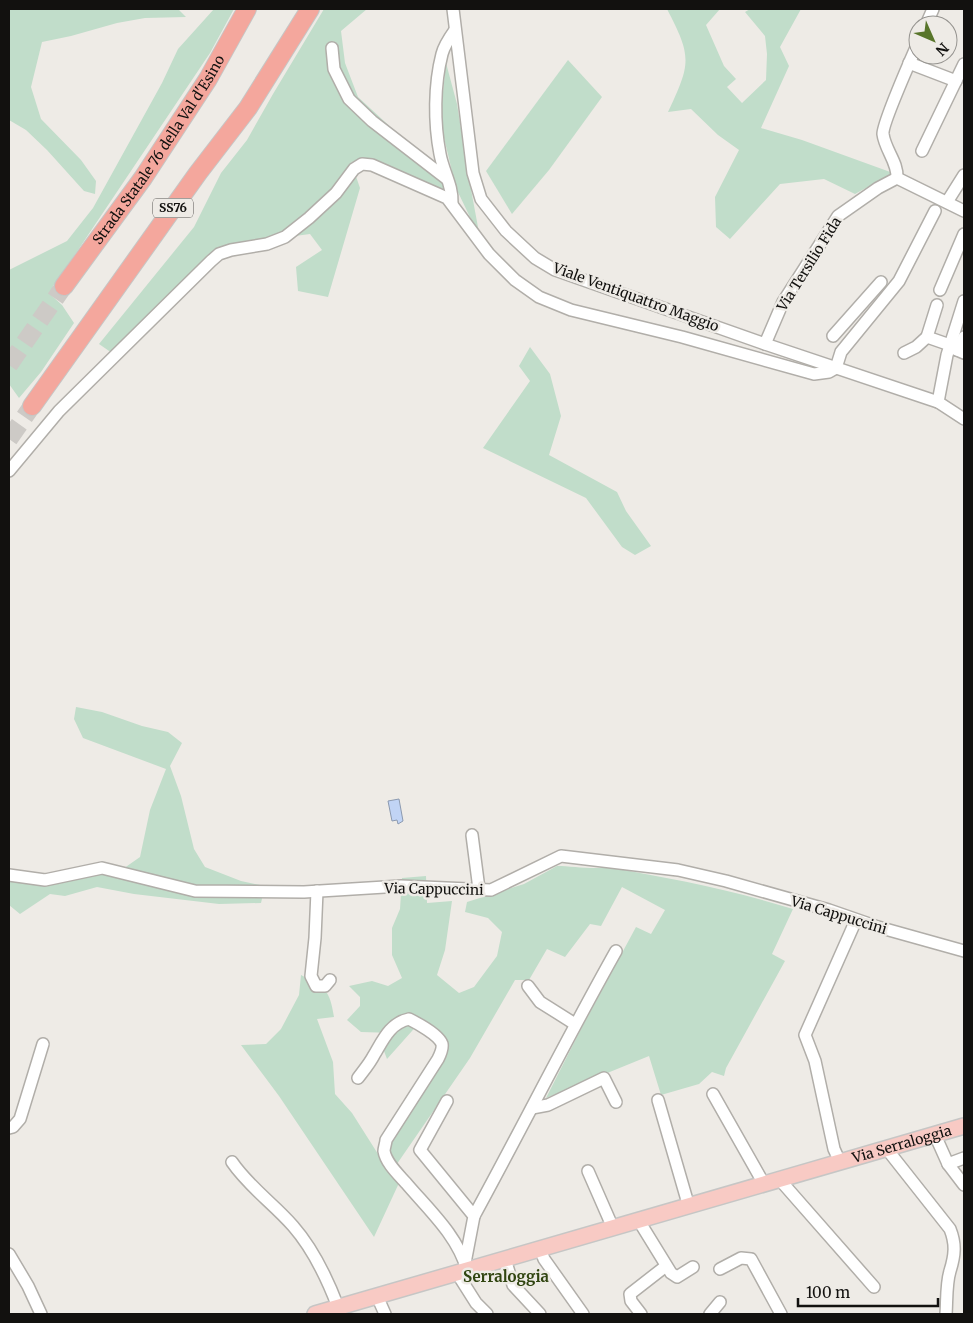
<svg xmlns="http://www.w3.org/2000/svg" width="973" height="1323" font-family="Merriweather,serif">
<rect width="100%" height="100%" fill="#eeebe6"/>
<!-- green -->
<g fill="#c1ddca">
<path d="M 9,9 L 178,9 L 186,17 L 145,18 L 117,23 L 71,36 L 42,42 L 31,87 L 41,119 L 81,160 L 96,181 L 95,194 L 84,191 L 47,150 L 26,130 L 9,120 Z"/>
<path d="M 214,9 L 234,9 L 210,53 L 76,253 L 53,286 L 51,295 L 62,305 L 74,323 L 41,372 L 19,398 L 9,384 L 9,270 L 67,241 L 93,208 L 162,83 L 178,49 Z"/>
<path d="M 324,9 L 367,9 L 341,31 L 345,63 L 358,97 L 424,158 L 448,192 L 422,184 L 370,160 L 351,162 L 360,188 L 328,297 L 298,291 L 296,267 L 322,250 L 310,234 L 280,238 L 214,251 L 112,353 L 99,344 L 194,227 L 221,173 L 247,140 L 273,94 Z"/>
<path d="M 667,9 L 720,9 L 706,25 L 724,66 L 736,79 L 727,87 L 742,103 L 766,80 L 767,54 L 765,36 L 745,12 L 750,9 L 801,9 L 780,47 L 789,66 L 761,128 L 802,140 L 893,173 L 855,194 L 824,179 L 780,184 L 730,239 L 716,227 L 715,197 L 739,150 L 718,135 L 691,109 L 668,112 C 691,63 692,57 667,9 Z"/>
<path d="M 568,60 L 602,97 L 549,170 L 512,214 L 486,171 Z"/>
<path d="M 446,63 L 457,104 L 470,184 L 480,238 L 456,188 L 440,121 Z"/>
<path d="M 530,347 L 550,374 L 561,416 L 549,455 L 617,492 L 626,511 L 651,546 L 635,555 L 622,547 L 586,498 L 483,448 L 530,381 L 519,366 Z"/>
<path d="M 76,707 L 102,712 L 142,726 L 168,732 L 182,743 L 170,766 L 181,796 L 194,849 L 205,867 L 241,881 L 265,886 L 261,903 L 219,904 L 134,894 L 97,887 L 65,896 L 50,894 L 20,914 L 9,905 L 9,877 L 120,871 L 140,857 L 150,810 L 166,769 L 83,738 L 74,719 Z"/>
<path d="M 557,866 C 572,866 594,870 607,867 C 670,878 732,890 793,909 L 772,954 L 785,961 L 726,1068 L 724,1076 L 712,1072 L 699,1084 L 661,1095 L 649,1056 L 546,1098 L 581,1029 L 636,927 L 651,934 L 665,910 L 622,887 L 601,926 L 590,924 L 565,957 L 547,949 L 529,980 L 515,980 L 470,1058 L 390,1174 L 399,1183 L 374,1237 L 279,1096 L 241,1045 L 266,1044 L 281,1029 L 299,995 L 301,975 C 325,987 330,990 334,1017 L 317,1019 L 333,1062 L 335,1094 L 352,1113 L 378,1154 L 402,1125 L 447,1052 L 420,1022 L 387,1059 L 384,1051 L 394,1033 L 361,1032 L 347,1020 L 360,1006 L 360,997 L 349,986 L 372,981 L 388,986 L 402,978 L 392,955 L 392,928 L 400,909 L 402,878 L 426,876 L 427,903 L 452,901 L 445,950 L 437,975 L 459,993 L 474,987 L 497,956 L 502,932 L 488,918 L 465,912 L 467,902 L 524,884 Z"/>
</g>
<!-- water -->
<path fill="#c1d4f5" stroke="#8c9ab0" d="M 399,799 L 403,821 L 398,824 L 397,820 L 392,821 L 388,801 Z"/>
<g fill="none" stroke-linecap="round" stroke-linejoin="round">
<!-- highway-tunnel -->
<g stroke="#cdcac6" stroke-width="18" stroke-dasharray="18 9" stroke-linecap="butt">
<path d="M 9,365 L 64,286"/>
<path d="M 9,439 L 32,406"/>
</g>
<defs>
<g id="minor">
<path d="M 453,9 L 473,173 L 481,199 L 506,231 L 535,258 L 555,270 L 765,344 L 938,402 L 964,419"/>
<path d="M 926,25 L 933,9"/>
<path d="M 332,48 L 334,69 L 349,99 L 372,121 L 447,179"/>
<path d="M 909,63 L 956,81"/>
<path d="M 922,151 L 964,64"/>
<path d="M 897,178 C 898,162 885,150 883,134 C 882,124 912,57 918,43"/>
<path d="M 897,178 L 964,211"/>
<path d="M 947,202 L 964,175"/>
<path d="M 452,203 C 453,186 443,171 440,154 C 434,123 434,85 442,54 C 444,46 450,37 455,30"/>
<path d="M 940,290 L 964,234"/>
<path d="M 937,305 L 927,337 L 950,345"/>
<path d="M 833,336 L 881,282"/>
<path d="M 765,344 L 783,302 L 838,216 L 878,188 L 897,178"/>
<path d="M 950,347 L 964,353"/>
<path d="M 957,350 L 964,337"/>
<path d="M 904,353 L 916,347 L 927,337"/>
<path d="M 938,402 L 947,355 L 964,301"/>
<path d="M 9,471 L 59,411 L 211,261 L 219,254 L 231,250 L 267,244 L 285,237 L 309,218 L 336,193 L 354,169 L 362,164 L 372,165 L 447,198 L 489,254 L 515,280 L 539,297 L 571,310 L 682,337 L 814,374 L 829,372 L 836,368 L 841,352 L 899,281 L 935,211"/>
<path d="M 472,835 L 479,889"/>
<path d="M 9,875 L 45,880 L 102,868 L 195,891 L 304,892 L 401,886 L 491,890 L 561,856 L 678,870 L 726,881 L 829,910 L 878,927 L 964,951"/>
<path d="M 317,891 L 315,938 L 311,976 L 316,986 L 325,986 L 330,980"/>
<path d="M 528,986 L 540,1002 L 575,1024"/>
<path d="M 358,1078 C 364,1070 370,1063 374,1055 C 383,1040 390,1023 409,1019 C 417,1023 439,1035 442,1044 C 443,1049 440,1055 438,1059 L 386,1140 C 386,1143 384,1148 384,1151 C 386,1163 398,1174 406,1183 C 428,1209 458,1236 467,1270"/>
<path d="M 713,1094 L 764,1184"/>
<path d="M 658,1100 L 689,1207"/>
<path d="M 447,1101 L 420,1150 L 474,1216 L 465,1263"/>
<path d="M 532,1108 L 548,1105 L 604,1078 L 616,1102"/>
<path d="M 9,1128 L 13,1127 L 20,1119 L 43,1044"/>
<path d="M 935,1135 L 948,1164 L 964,1185"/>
<path d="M 886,1148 L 950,1229 C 956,1244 955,1255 950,1271 C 946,1284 947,1301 946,1314"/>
<path d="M 232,1162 C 249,1187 274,1204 293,1226 C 314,1250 327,1278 338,1307"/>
<path d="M 840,1162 L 834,1149 L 815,1061 L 805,1035 L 856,920"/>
<path d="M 948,1164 L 964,1158"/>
<path d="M 588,1171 L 613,1228"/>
<path d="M 780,1180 L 874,1287"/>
<path d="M 474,1216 C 522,1128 567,1038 616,951"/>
<path d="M 639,1221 L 671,1273 L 677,1277 L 693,1267"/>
<path d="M 540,1249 L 544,1259 L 583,1314"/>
<path d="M 9,1254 L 28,1286 L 41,1314"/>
<path d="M 505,1259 L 513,1285 L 540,1314"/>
<path d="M 720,1269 L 741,1258 L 751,1259 L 781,1314"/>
<path d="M 457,1273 L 476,1303 L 487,1314"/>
<path d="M 377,1296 L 385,1314"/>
<path d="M 641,1314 L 631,1301 L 630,1294 L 666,1266"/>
<path d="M 710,1314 L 720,1302"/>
</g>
<g id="major">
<path id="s1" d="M 315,1314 L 964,1126"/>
</g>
<g id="highway">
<path id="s2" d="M 64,286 L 143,178 L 208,79 L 247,9"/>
<path d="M 32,406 L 198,173 L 248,108 L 310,9"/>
</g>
</defs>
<!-- minor casing -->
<use href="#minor" stroke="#b1aea9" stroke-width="14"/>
<!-- major casing -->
<use href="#major" stroke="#c6c6c5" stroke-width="18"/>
<!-- highway casing -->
<use href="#highway" stroke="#c6c6c5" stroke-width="20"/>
<!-- minor -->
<use href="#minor" stroke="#fff" stroke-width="11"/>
<!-- major -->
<use href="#major" stroke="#f8cac4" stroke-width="15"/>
<!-- highway -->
<use href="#highway" stroke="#f4a79d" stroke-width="18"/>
</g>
<g text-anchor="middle" stroke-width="5" stroke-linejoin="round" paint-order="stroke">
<!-- shield labels -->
<rect fill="#eeebe6" stroke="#545250" stroke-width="1" x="153" y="198.5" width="40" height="19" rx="4"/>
<g font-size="12" font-weight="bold" fill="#12110f">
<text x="173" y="212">SS76</text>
</g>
<!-- street labels -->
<g font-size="14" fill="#12110f" stroke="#eeebe6">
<text dy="5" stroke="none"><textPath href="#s2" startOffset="166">Strada Statale 76 della Val d'Esino</textPath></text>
<text transform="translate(809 264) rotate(-58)" y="5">Via Tersilio Fida</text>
<text transform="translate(636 297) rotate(20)" y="5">Viale Ventiquattro Maggio</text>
<text transform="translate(434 889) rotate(1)" y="5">Via Cappuccini</text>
<text transform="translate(839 915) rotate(17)" y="5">Via Cappuccini</text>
<text dy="5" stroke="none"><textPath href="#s1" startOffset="611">Via Serraloggia</textPath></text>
</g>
<!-- neighbourhood labels -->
<g font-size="15" font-weight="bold" fill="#314511" stroke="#eeebe6">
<text x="506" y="1282">Serraloggia</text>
</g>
</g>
<!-- border -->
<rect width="973" height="1323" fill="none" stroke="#12110f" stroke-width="20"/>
<!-- north arrow -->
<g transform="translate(933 40) rotate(135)"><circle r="24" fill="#eeebe6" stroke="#969490"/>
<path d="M0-4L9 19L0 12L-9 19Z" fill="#58752a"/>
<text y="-8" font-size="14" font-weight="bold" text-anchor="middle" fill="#12110f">N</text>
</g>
<!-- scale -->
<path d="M798 1298v8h140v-8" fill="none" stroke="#12110f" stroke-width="2.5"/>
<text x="806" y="1298" font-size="15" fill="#12110f" stroke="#eeebe6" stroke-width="4" paint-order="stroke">100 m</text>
</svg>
